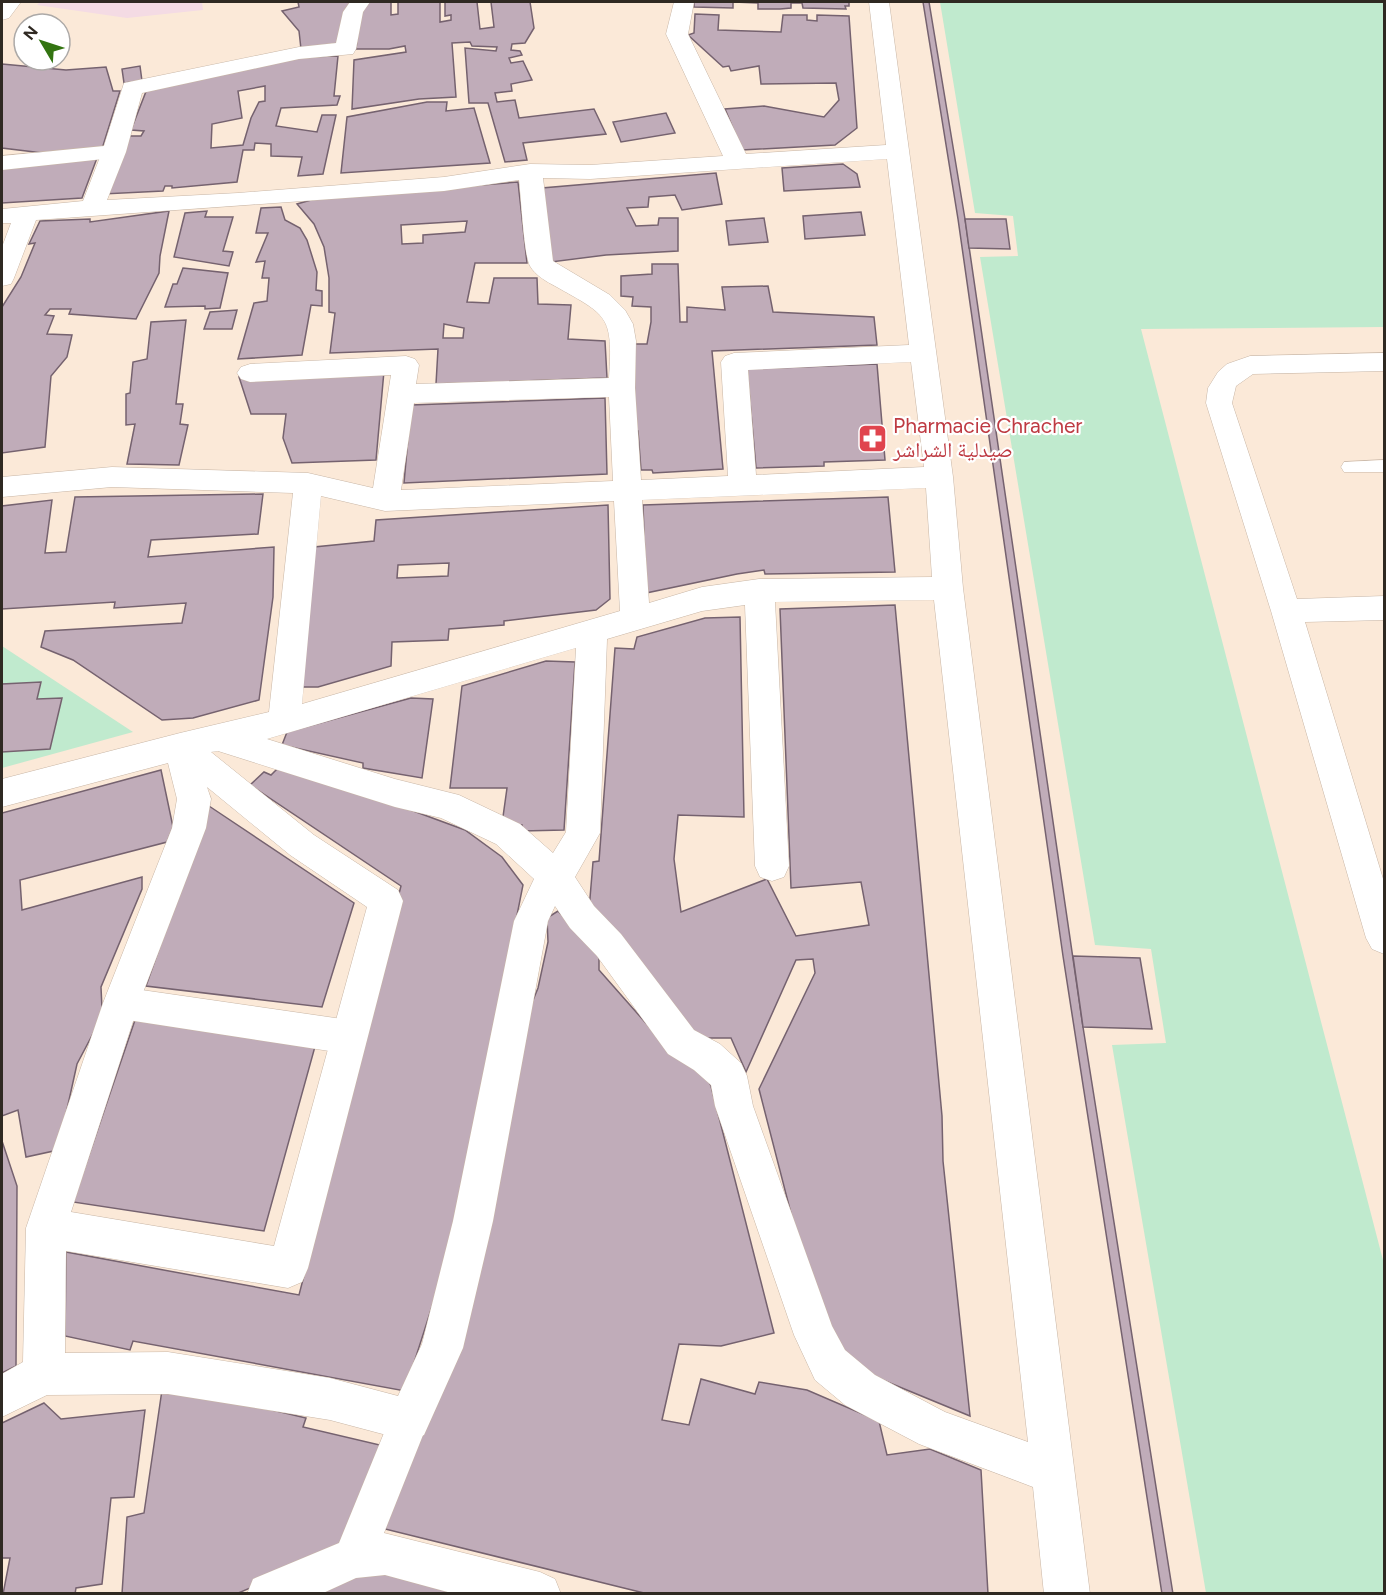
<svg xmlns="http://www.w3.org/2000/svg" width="1386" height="1595" font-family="Figtree,'Noto Naskh Arabic',sans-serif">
<rect width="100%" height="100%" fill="#fbe9d8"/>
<!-- education -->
<path fill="#f4dbe4" d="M 40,2 L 202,2 L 203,10 L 127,18 L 37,5 Z"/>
<!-- green -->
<g fill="#c0eace">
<path d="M 940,2 L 1384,2 L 1384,327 L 1141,329 L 1384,1264 L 1384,1593 L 1206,1593 L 1112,1045 L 1166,1043 L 1151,949 L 1095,945 L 980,257 L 1018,256 L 1013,216 L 975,213 Z"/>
<path d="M 2,646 L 133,732 L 2,768 Z"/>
</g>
<!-- building -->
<g fill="#c0acb9" stroke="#75626f" stroke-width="1.5" fill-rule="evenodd">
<path d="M 298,2 L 353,2 L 344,15 L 340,43 L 301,49 L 299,31 L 282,11 L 299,7 Z"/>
<path d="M 368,2 L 391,2 L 391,15 L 398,14 L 398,2 L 440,2 L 440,22 L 451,20 L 451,15 L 445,16 L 445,2 L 477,2 L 480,29 L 494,27 L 491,2 L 530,2 L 534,28 L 525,43 L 512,44 L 511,50 L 520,51 L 522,55 L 509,58 L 511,63 L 523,61 L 532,80 L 511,84 L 512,91 L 495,93 L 497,102 L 515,100 L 519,118 L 594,109 L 606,134 L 523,143 L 527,160 L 505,162 L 488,103 L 469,103 L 465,48 L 496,51 L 497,47 L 472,46 L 470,42 L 452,43 L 456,97 L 419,99 L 352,109 L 354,60 L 406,52 L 405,46 L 389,49 L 356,49 L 360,11 Z"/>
<path d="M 694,2 L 849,2 L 849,6 L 845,6 L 846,9 L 803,8 L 802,3 L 791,3 L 791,8 L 780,9 L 758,9 L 758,3 L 733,2 L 733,8 L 694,7 Z"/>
<path d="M 923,2 L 929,2 L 965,219 L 1083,1027 L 1173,1594 L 1162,1594 L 1063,956 L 958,219 Z"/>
<path d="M 695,14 L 719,15 L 718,30 L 781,32 L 783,15 L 807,15 L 807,20 L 817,21 L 817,15 L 849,16 L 857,128 L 835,145 L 742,150 L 725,109 L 764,106 L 824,117 L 839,100 L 836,83 L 761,84 L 759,66 L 731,71 L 729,66 L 723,67 L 688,35 L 694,33 Z"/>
<path d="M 338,56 L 334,96 L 340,96 L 337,105 L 281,108 L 276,126 L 317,132 L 322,115 L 336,115 L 323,174 L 298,176 L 302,157 L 271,156 L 271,144 L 255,143 L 254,150 L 243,150 L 237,182 L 172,188 L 172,186 L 165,186 L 163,191 L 103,194 L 129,136 L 141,136 L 144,131 L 131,130 L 147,89 L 297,57 ZM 265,86 L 265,101 L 259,102 L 251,118 L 243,145 L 211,148 L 212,124 L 242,118 L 238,91 Z"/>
<path d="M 2,64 L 66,70 L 106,67 L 113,91 L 120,91 L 102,149 L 43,153 L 2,148 Z"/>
<path d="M 140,66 L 142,81 L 124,83 L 122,69 Z"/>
<path d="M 427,102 L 447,102 L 446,111 L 474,108 L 490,163 L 341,173 L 347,117 Z"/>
<path d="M 666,113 L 675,133 L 621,142 L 613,122 Z"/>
<path d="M 97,158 L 82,198 L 2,203 L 2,167 Z"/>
<path d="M 843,164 L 857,174 L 860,187 L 784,191 L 782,168 Z"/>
<path d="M 716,173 L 722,204 L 682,210 L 675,195 L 649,197 L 648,207 L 627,208 L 636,226 L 658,225 L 659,218 L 678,218 L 678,251 L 606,255 L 551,262 L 542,188 Z"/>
<path d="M 518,182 L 527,263 L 475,263 L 467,302 L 489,303 L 494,278 L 537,278 L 538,304 L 571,305 L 568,339 L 605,341 L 607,378 L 436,384 L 438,349 L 330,353 L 335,313 L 329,312 L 329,278 L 324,247 L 314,224 L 297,204 L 318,198 ZM 467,221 L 465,232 L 423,235 L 423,243 L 402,244 L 401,225 ZM 444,324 L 464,328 L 463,338 L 443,338 Z"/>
<path d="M 281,207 L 285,220 L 300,228 L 307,240 L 317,272 L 316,290 L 322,291 L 322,306 L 311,305 L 302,355 L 238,359 L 254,303 L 267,301 L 269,278 L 262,278 L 265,261 L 256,262 L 268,233 L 256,233 L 261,208 Z"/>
<path d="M 169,211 L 160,256 L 159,273 L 136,319 L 69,314 L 71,309 L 50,309 L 45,315 L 54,316 L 47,334 L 72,335 L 67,357 L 51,376 L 45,447 L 2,453 L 2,307 L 21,277 L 35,243 L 29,244 L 40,221 L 90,219 L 90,222 Z"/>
<path d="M 207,211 L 205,217 L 233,217 L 223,251 L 233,252 L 229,266 L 174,257 L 185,213 Z"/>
<path d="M 861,212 L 865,235 L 805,239 L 803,216 Z"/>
<path d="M 764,218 L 768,242 L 729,245 L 726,221 Z"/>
<path d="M 965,219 L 1006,219 L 1010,249 L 969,248 Z"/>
<path d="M 652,264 L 678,264 L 680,322 L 687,322 L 687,307 L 725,310 L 722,287 L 768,286 L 773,312 L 874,317 L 877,345 L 712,351 L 723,469 L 653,473 L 652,470 L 641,470 L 638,431 L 634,431 L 634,344 L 647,344 L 651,322 L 651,307 L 632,306 L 633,297 L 621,296 L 621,276 L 652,274 Z"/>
<path d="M 183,268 L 228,273 L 220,308 L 205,309 L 205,306 L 165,307 L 173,284 L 177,284 Z"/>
<path d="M 237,310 L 232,329 L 204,329 L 210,312 Z"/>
<path d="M 186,320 L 176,404 L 183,404 L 180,424 L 188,425 L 179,465 L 127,464 L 135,424 L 126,425 L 126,394 L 130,393 L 133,362 L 147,359 L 151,322 Z"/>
<path d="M 877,364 L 885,460 L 824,462 L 824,466 L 756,468 L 747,369 Z"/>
<path d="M 384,371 L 376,460 L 292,463 L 283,438 L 286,414 L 251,414 L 239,377 Z"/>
<path d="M 605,398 L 607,474 L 404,483 L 411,405 Z"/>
<path d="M 263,494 L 258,534 L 151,540 L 148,557 L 274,547 L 273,597 L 259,700 L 193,718 L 162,720 L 73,660 L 41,647 L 45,631 L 182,623 L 186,603 L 114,608 L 115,602 L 2,609 L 2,506 L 52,500 L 45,553 L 66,552 L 75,497 Z"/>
<path d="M 888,497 L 895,572 L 765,574 L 764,570 L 737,574 L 646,593 L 643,505 Z"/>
<path d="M 608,505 L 610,599 L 596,610 L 504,621 L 504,625 L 449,629 L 448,640 L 392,642 L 391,666 L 318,687 L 295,687 L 314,547 L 374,541 L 376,520 ZM 449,563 L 448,576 L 397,578 L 398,565 Z"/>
<path d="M 895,605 L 942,1116 L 943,1161 L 970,1416 L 868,1374 L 822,1334 L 759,1089 L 815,973 L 813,959 L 796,960 L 746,1072 L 731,1038 L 691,1038 L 589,910 L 593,862 L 599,861 L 615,648 L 634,649 L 637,637 L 705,618 L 740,617 L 744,817 L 678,815 L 674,859 L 681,912 L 767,879 L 796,936 L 869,925 L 861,882 L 791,888 L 780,609 Z"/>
<path d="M 546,661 L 575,662 L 564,830 L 522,831 L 522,825 L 502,824 L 507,788 L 450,788 L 462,686 Z"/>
<path d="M 41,682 L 37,699 L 62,698 L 50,749 L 2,752 L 2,684 Z"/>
<path d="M 411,698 L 433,699 L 422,778 L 363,768 L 363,763 L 282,745 L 287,732 Z"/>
<path d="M 283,763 L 465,830 L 502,857 L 523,885 L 458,1213 L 437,1291 L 405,1391 L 133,1341 L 130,1350 L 65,1336 L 66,1252 L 299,1295 L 341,1132 L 336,1131 L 401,886 L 250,785 L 264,772 L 271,775 Z"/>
<path d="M 161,770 L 173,827 L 167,842 L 20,880 L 22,910 L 142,877 L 142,889 L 101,987 L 102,1009 L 97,1026 L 77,1064 L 58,1150 L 26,1157 L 18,1110 L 2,1116 L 2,813 Z"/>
<path d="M 209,806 L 354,903 L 322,1007 L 146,986 Z"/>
<path d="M 558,911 L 599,954 L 599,970 L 667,1047 L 701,1065 L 711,1086 L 774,1333 L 721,1346 L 679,1344 L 662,1420 L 689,1425 L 701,1379 L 755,1394 L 759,1382 L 807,1390 L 879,1421 L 887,1455 L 930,1449 L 981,1470 L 988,1594 L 648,1594 L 377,1527 L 527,1015 L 538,988 L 548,942 L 547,918 Z"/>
<path d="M 1073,956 L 1140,958 L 1152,1029 L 1083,1027 Z"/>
<path d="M 135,1020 L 316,1043 L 264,1231 L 73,1202 Z"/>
<path d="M 2,1141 L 17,1186 L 16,1366 L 2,1373 Z"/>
<path d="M 162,1390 L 222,1398 L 306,1418 L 303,1427 L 384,1446 L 346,1547 L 236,1594 L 122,1594 L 127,1517 L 144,1513 Z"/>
<path d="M 44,1403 L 61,1419 L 145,1410 L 134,1497 L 111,1498 L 102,1584 L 76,1588 L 75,1594 L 3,1594 L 10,1558 L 2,1558 L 2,1423 Z"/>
<path d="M 374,1568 L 457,1594 L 294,1594 Z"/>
</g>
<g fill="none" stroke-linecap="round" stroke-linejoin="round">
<defs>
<path id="service" d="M 1384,460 L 1384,472 L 1344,472 L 1341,467 L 1344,462 Z"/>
<g id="pedestrian">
<path d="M 114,145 L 122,147 L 125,152 L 122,157 L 2,170 L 2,156 Z"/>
<path d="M 121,987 L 349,1020 L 361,1025 L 367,1037 L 361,1049 L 349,1054 L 121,1019 L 109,1014 L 104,1003 L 109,992 Z"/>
<path d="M 409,1400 L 423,1406 L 429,1420 L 384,1533 L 540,1572 L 555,1579 L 561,1594 L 455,1594 L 385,1575 L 356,1578 L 321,1594 L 247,1594 L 253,1579 L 339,1543 L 395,1406 Z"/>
</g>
<g id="minor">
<path d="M 350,2 L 370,2 L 363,12 L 356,49 L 353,54 L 299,59 L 142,93 L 126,152 L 107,200 L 238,193 L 444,177 L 530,164 L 590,165 L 723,156 L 666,34 L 674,2 L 694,2 L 688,34 L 746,154 L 886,145 L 869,2 L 889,2 L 953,477 L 963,588 L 1090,1594 L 1044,1594 L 1033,1487 L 919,1444 L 845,1405 L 815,1380 L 794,1335 L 715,1106 L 711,1085 L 694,1070 L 668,1054 L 597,956 L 570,928 L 555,906 L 548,921 L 493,1221 L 463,1348 L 424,1435 L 409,1441 L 330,1420 L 168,1394 L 47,1395 L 2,1417 L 2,1374 L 23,1362 L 26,1228 L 103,1003 L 172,828 L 177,799 L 168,763 L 2,807 L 2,779 L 180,733 L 269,712 L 293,493 L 112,487 L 2,497 L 2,477 L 112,467 L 308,473 L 373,488 L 391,375 L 250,382 L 241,379 L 237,373 L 241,367 L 250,364 L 406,356 L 415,359 L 419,365 L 416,384 L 609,378 C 613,315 608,316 555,286 C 547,282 535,275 530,266 C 524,256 521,196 519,180 L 444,191 L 36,220 L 14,278 L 11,284 L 2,286 L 2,247 L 11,223 L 2,223 L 2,209 L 83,201 L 102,152 L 124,83 L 299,47 L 336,43 L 343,12 ZM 887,159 L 909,345 L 734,353 L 725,356 L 721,362 L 728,476 L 641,480 L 635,388 L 636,341 L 633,324 L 625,310 L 610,295 L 553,261 L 543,178 L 590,179 ZM 911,362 L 924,467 L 756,475 L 748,370 ZM 609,397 L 613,481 L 401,490 L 414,403 ZM 926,488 L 932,577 L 759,579 L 702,587 L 649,603 L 642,500 ZM 321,496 L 385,511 L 614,501 L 620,611 L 302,704 ZM 934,600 L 1028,1442 L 945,1412 L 875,1375 L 845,1350 L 832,1326 L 753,1106 L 747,1076 L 741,1063 L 720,1044 L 694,1030 L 621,934 L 594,906 L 575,877 L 600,833 L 607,639 L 702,611 L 745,605 L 755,866 L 760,877 L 772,881 L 784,877 L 789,866 L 775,602 ZM 576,648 L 566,832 L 553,853 L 520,824 L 459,795 L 395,779 L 267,739 ZM 218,751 L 395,807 L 441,818 L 496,844 L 534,879 L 514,921 L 453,1221 L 422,1344 L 398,1396 L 330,1378 L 168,1352 L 65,1353 L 66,1251 L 288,1288 L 302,1282 L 308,1268 L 403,901 L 398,890 L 314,835 L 211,752 ZM 207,787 L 290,855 L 367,907 L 274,1246 L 71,1212 L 139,1003 L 206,828 L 211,799 Z"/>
<path d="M 1384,353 L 1384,371 L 1253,374 L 1236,386 L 1232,403 L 1297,599 L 1384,596 L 1384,620 L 1305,622 L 1384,882 L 1384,954 L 1372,949 L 1366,938 L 1271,611 L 1206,403 L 1208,388 L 1218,372 L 1227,364 L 1250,356 Z"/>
</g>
<path id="tertiary" d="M 2,2 L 21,2 L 9,18 L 2,20 Z"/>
</defs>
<!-- service casing -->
<use href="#service" stroke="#c8b6a6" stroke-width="1"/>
<!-- pedestrian casing -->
<use href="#pedestrian" stroke="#c8b6a6" stroke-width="1"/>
<!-- minor casing -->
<use href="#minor" stroke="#c8b6a6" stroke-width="1"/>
<!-- tertiary casing -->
<use href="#tertiary" stroke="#c8b6a6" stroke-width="1"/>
<!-- service -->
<use href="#service" fill="#fff" fill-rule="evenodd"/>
<!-- pedestrian -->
<use href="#pedestrian" fill="#fff" fill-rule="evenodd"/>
<!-- minor -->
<use href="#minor" fill="#fff" fill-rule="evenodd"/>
<!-- tertiary -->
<use href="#tertiary" fill="#fff" fill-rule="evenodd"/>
</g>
<!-- icons -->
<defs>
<symbol id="pharmacy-square" viewBox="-11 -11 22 22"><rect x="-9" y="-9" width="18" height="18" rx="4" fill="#e0444e" stroke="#fff"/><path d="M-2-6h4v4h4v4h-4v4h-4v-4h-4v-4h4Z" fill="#fff"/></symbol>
</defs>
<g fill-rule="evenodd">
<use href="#pharmacy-square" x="856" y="422" width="33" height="33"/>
</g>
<g text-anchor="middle" stroke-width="4.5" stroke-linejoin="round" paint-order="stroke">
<!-- health labels -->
<g font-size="21" fill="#be3a42" stroke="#fff" text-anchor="start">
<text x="893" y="433">Pharmacie Chracher<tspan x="893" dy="24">صيدلية الشراشر</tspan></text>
</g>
</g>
<!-- border -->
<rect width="1386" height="1595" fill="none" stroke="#2f2922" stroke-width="6"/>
<!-- north arrow -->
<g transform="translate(42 42) rotate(309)"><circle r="28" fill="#ffffff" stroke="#aca9a7" stroke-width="1.5"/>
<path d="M0-4.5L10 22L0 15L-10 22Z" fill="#337411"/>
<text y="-9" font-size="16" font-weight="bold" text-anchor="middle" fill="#2f2922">N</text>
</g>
</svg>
